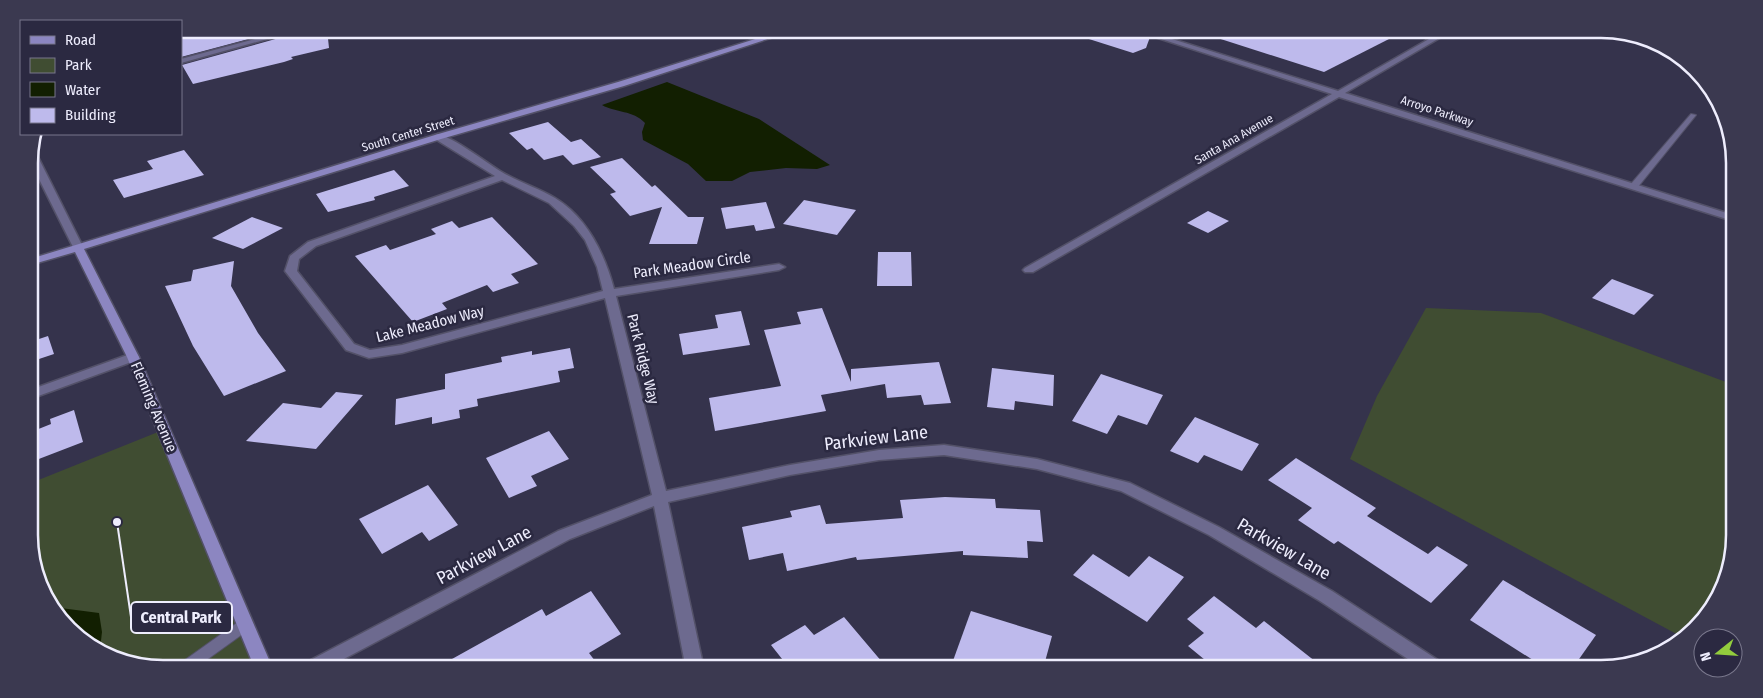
<svg xmlns="http://www.w3.org/2000/svg" width="1763" height="698" font-family="'Fira Sans Condensed',sans-serif">
<rect width="100%" height="100%" fill="#35334c"/>
<!-- green -->
<g fill="#404d32">
<path d="M 1426,308 L 1541,313 L 1734,385 L 1734,536 L 1727,579 L 1684,638 L 1350,459 L 1377,396 Z"/>
<path d="M 163,430 L 264,669 L 162,669 L 119,662 L 62,624 L 31,562 L 31,483 Z"/>
</g>
<!-- water -->
<g fill="#121f01">
<path d="M 667,82 L 759,119 L 830,165 L 817,169 L 786,168 L 750,172 L 732,181 L 706,181 L 688,164 L 643,140 L 642,132 L 645,123 C 633,110 616,113 602,105 Z"/>
<path d="M 53,607 L 99,613 L 102,632 L 100,649 L 62,624 Z"/>
</g>
<!-- building -->
<g fill="#bebaec">
<path d="M 199,29 L 202,32 L 218,29 L 286,29 L 181,57 L 181,33 Z"/>
<path d="M 305,29 L 327,29 L 329,48 L 291,57 L 293,59 L 284,62 L 193,84 L 182,65 L 304,31 Z"/>
<path d="M 1070,29 L 1128,29 L 1150,37 L 1146,48 L 1133,53 L 1070,33 Z"/>
<path d="M 1203,29 L 1356,29 L 1391,38 L 1324,72 L 1202,33 Z"/>
<path d="M 548,122 L 571,142 L 581,139 L 601,157 L 573,165 L 563,155 L 544,160 L 532,148 L 527,150 L 509,133 Z"/>
<path d="M 184,150 L 204,175 L 124,198 L 113,180 L 153,169 L 147,161 Z"/>
<path d="M 622,158 L 652,187 L 655,185 L 688,217 L 704,217 L 697,244 L 649,244 L 662,207 L 630,216 L 610,194 L 616,192 L 590,167 Z"/>
<path d="M 394,170 L 409,186 L 374,197 L 375,200 L 328,212 L 316,194 Z"/>
<path d="M 804,200 L 856,210 L 837,235 L 783,224 Z"/>
<path d="M 766,202 L 775,228 L 756,231 L 754,225 L 726,229 L 721,208 Z"/>
<path d="M 1208,211 L 1229,221 L 1208,233 L 1187,223 Z"/>
<path d="M 252,217 L 283,228 L 243,249 L 212,238 Z"/>
<path d="M 492,217 L 538,264 L 511,274 L 519,283 L 493,292 L 487,285 L 442,303 L 447,309 L 413,322 L 355,256 L 386,245 L 390,250 L 436,234 L 431,229 L 452,221 L 459,228 Z"/>
<path d="M 878,252 L 911,252 L 912,286 L 877,286 Z"/>
<path d="M 234,261 L 231,286 L 258,333 L 286,371 L 224,396 L 193,346 L 165,286 L 191,281 L 193,270 Z"/>
<path d="M 1612,279 L 1654,295 L 1634,315 L 1592,298 Z"/>
<path d="M 822,308 L 851,382 L 851,369 L 939,362 L 951,403 L 924,405 L 921,395 L 887,398 L 885,384 L 821,395 L 826,411 L 715,431 L 709,398 L 781,386 L 764,330 L 801,324 L 797,312 Z"/>
<path d="M 741,311 L 750,345 L 683,355 L 679,334 L 718,328 L 715,315 Z"/>
<path d="M 48,336 L 54,354 L 30,362 L 30,342 Z"/>
<path d="M 570,348 L 574,368 L 558,371 L 560,382 L 477,399 L 478,406 L 459,410 L 460,418 L 432,424 L 432,417 L 395,425 L 396,399 L 445,389 L 445,374 L 502,362 L 501,357 L 532,351 L 532,355 Z"/>
<path d="M 992,368 L 1054,375 L 1053,406 L 1015,401 L 1014,410 L 987,407 Z"/>
<path d="M 1101,374 L 1163,395 L 1147,425 L 1118,415 L 1107,434 L 1072,421 Z"/>
<path d="M 336,392 L 363,395 L 316,449 L 246,441 L 283,403 L 321,408 Z"/>
<path d="M 74,410 L 83,442 L 31,462 L 31,432 L 51,424 L 50,419 Z"/>
<path d="M 1195,417 L 1259,444 L 1242,471 L 1204,455 L 1198,463 L 1170,451 Z"/>
<path d="M 549,431 L 569,459 L 531,476 L 537,486 L 509,498 L 486,458 Z"/>
<path d="M 1296,458 L 1376,508 L 1367,516 L 1428,554 L 1437,546 L 1468,565 L 1431,603 L 1338,541 L 1334,544 L 1298,520 L 1312,508 L 1268,480 Z"/>
<path d="M 428,485 L 458,525 L 429,541 L 422,532 L 382,554 L 359,519 Z"/>
<path d="M 945,497 L 995,499 L 996,508 L 1040,510 L 1043,542 L 1027,541 L 1028,558 L 963,555 L 963,551 L 857,560 L 856,557 L 787,571 L 783,553 L 749,560 L 742,527 L 792,517 L 790,511 L 820,505 L 826,524 L 903,518 L 900,500 Z"/>
<path d="M 1093,554 L 1129,577 L 1149,556 L 1184,577 L 1147,622 L 1073,575 Z"/>
<path d="M 1503,580 L 1596,635 L 1572,669 L 1547,669 L 1470,620 Z"/>
<path d="M 591,591 L 621,634 L 589,653 L 595,661 L 581,669 L 434,669 L 542,609 L 546,616 Z"/>
<path d="M 1214,596 L 1256,628 L 1264,621 L 1325,669 L 1216,669 L 1188,646 L 1204,633 L 1187,619 Z"/>
<path d="M 971,611 L 1052,636 L 1043,669 L 950,669 Z"/>
<path d="M 844,617 L 888,669 L 790,669 L 771,645 L 805,625 L 814,635 Z"/>
</g>
<g fill="none" stroke-linecap="round" stroke-linejoin="round">
<defs>
<g id="lane">
<path d="M 1691,114 L 1696,115 L 1637,188 L 1631,188 L 1631,184 Z"/>
<path d="M 246,618 L 251,620 L 253,624 L 251,628 L 194,669 L 176,669 L 178,665 L 241,620 Z"/>
</g>
<g id="street">
<path d="M 292,29 L 303,29 L 181,63 L 181,59 Z"/>
<path d="M 1130,29 L 1140,29 L 1338,91 L 1429,39 L 1398,29 L 1408,29 L 1435,36 L 1447,29 L 1455,29 L 1345,93 L 1733,215 L 1733,221 L 1339,97 L 1033,272 L 1025,272 L 1023,270 L 1025,268 L 1332,94 Z"/>
<path d="M 438,134 C 456,139 484,161 500,171 C 518,182 538,188 555,198 C 587,217 605,255 614,289 L 779,264 L 785,267 L 779,270 L 616,296 L 666,491 L 790,465 L 879,450 L 944,445 L 1037,459 L 1130,483 L 1219,527 L 1332,591 L 1444,664 L 1447,669 L 1423,669 L 1320,601 L 1209,535 L 1121,491 L 1037,469 L 944,455 L 879,460 L 790,475 L 668,502 L 704,669 L 686,669 L 654,506 L 570,539 L 325,669 L 300,669 L 303,664 L 558,531 L 652,495 L 605,298 L 402,353 L 369,358 L 346,350 L 285,271 L 290,256 L 308,242 L 495,176 L 435,139 L 435,135 ZM 502,180 L 549,203 L 574,226 L 585,240 L 597,267 L 603,291 L 402,345 L 370,350 L 354,344 L 297,271 L 299,259 L 316,246 Z"/>
<path d="M 30,148 L 35,151 L 83,247 L 82,249 L 78,250 L 73,247 L 29,159 Z"/>
<path d="M 133,353 L 137,354 L 139,357 L 137,360 L 30,399 L 30,390 Z"/>
</g>
<path id="secondary" d="M 787,29 L 798,29 L 624,86 L 441,139 L 84,249 L 139,357 L 273,669 L 255,669 L 127,357 L 75,252 L 30,265 L 30,259 L 435,135 L 618,82 Z"/>
</defs>
<!-- lane casing -->
<use href="#lane" stroke="#535168" stroke-width="2"/>
<!-- street casing -->
<use href="#street" stroke="#535168" stroke-width="3"/>
<!-- secondary casing -->
<use href="#secondary" stroke="#535168" stroke-width="3"/>
<!-- lane -->
<use href="#lane" fill="#6d6a8f" fill-rule="evenodd"/>
<!-- street -->
<use href="#street" fill="#6d6a8f" fill-rule="evenodd"/>
<!-- secondary -->
<use href="#secondary" fill="#8c86c1" fill-rule="evenodd"/>
</g>
<g text-anchor="middle" stroke-width="5" stroke-linejoin="round" paint-order="stroke">
<!-- far-street labels -->
<g font-size="12" fill="#eeedfd" stroke="#2b2941">
<text transform="translate(1437 111) rotate(18)" y="4">Arroyo Parkway</text>
<text transform="translate(408 134) rotate(-17)" y="4">South Center Street</text>
<text transform="translate(1234 139) rotate(-30)" y="4">Santa Ana Avenue</text>
</g>
<!-- street labels -->
<g font-size="15" fill="#eeedfd" stroke="#2b2941">
<text transform="translate(692 265) rotate(-8)" y="5">Park Meadow Circle</text>
<text transform="translate(430 324) rotate(-14)" y="5">Lake Meadow Way</text>
<text transform="translate(643 359) rotate(76)" y="5">Park Ridge Way</text>
<text transform="translate(154 407) rotate(67)" y="5">Fleming Avenue</text>
</g>
<!-- near-street labels -->
<g font-size="18" fill="#eeedfd" stroke="#2b2941">
<text transform="translate(876 438) rotate(-7)" y="6">Parkview Lane</text>
<text transform="translate(1284 549) rotate(30)" y="6">Parkview Lane</text>
<text transform="translate(484 555) rotate(-28)" y="6">Parkview Lane</text>
</g>
</g>
<!-- crop -->
<path d="M0 0H1763V698H0ZM163 38H1601A125 125 0 0 1 1726 163V535A125 125 0 0 1 1601 660H163A125 125 0 0 1 38 535V163A125 125 0 0 1 163 38Z" fill="#3b3950" fill-rule="evenodd"/>
<path fill="none" stroke="#eeedfd" stroke-width="2.5" d="M163 38H1601A125 125 0 0 1 1726 163V535A125 125 0 0 1 1601 660H163A125 125 0 0 1 38 535V163A125 125 0 0 1 163 38Z"/>
<!-- callouts -->
<path fill="none" stroke="#eeedfd" stroke-width="2" d="M117 522L131 617"/>
<circle fill="#eeedfd" stroke="#2b2941" stroke-width="2" cx="117" cy="522" r="5"/>
<rect fill="#2b2941" stroke="#eeedfd" stroke-width="2" x="131" y="602" width="101" height="31" rx="5"/>
<g font-size="16" text-anchor="middle" font-weight="bold" fill="#eeedfd">
<text x="181" y="623">Central Park</text>
</g>
<!-- legend -->
<rect x="20" y="20" width="162" height="115" fill="#2b2941" stroke="#79778c"/>
<rect x="30" y="36" width="25" height="8" fill="#8c86c1" stroke="#79778c"/>
<text x="65" y="45" font-size="15" fill="#eeedfd">Road</text>
<rect x="30" y="58" width="25" height="15" fill="#404d32" stroke="#79778c"/>
<text x="65" y="70" font-size="15" fill="#eeedfd">Park</text>
<rect x="30" y="82" width="25" height="15" fill="#121f01" stroke="#79778c"/>
<text x="65" y="95" font-size="15" fill="#eeedfd">Water</text>
<rect x="30" y="108" width="25" height="15" fill="#bebaec" stroke="#79778c"/>
<text x="65" y="120" font-size="15" fill="#eeedfd">Building</text>
<!-- north arrow -->
<g transform="translate(1718 653) rotate(253)"><circle r="24" fill="#2b2941" stroke="#79778c"/>
<path d="M0-4L9 19L0 12L-9 19Z" fill="#93cd3d"/>
<text y="-8" font-size="14" font-weight="bold" text-anchor="middle" fill="#eeedfd">N</text>
</g>
</svg>
